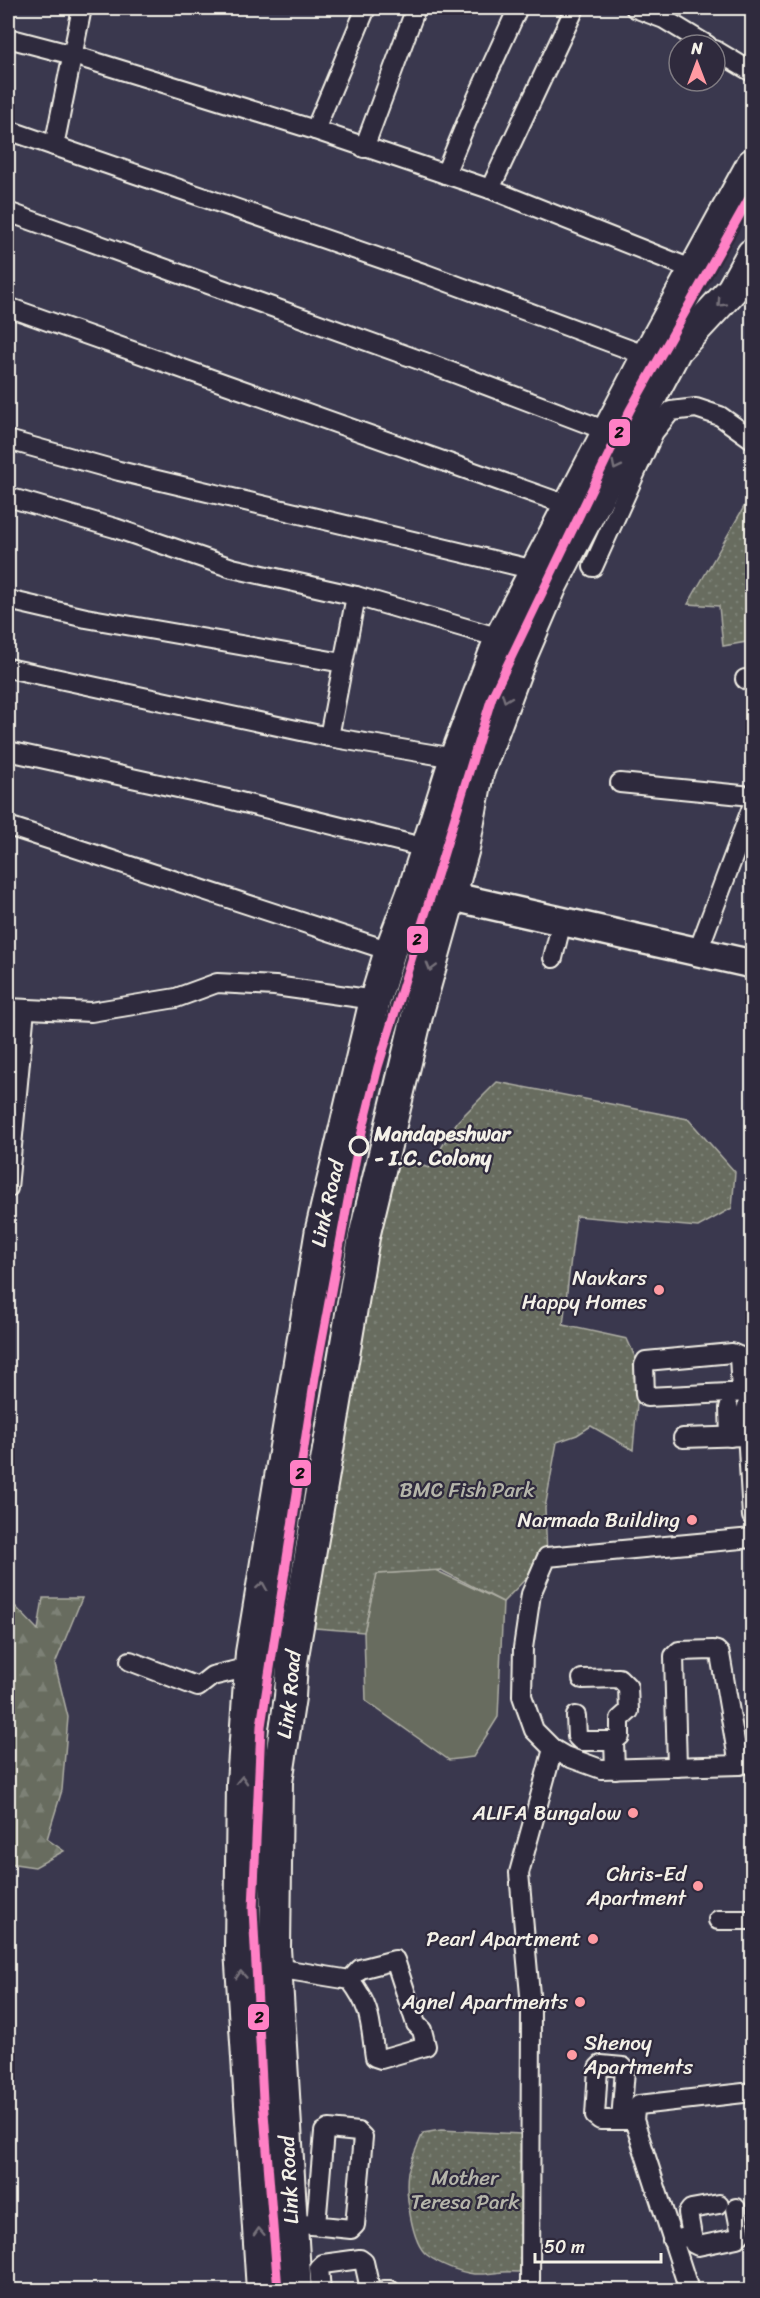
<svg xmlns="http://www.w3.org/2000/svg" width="760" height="2298" font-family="Sriracha,sans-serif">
<defs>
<pattern id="forest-firs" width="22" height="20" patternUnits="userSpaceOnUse" patternTransform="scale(1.5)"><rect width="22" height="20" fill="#676c5f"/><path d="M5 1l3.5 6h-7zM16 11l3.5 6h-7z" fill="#7d8176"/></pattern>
<pattern id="park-dots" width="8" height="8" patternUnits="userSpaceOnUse" patternTransform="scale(1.5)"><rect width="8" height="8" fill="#676c5f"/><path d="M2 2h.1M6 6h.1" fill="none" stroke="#7d8176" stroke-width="1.8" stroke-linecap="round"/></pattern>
</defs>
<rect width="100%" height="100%" fill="#3a384e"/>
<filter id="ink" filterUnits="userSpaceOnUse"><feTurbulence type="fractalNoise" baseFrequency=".0167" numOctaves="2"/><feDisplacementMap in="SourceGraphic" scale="12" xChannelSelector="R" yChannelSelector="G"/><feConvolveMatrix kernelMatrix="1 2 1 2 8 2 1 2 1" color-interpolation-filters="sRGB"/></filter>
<g filter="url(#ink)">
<!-- grass -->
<path fill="#676c5f" stroke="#aeaea4" stroke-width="1.5" d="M 435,1570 L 503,1602 L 498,1717 L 473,1757 L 449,1760 L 366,1701 L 364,1632 L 376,1574 Z"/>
<!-- forest -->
<path fill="url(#forest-firs)" stroke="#aeaea4" stroke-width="1.5" d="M 8,1571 L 12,1603 L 38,1630 L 43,1598 L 82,1598 L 55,1664 L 68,1717 L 62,1790 L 47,1839 L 64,1851 L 35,1867 L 8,1863 Z"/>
<!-- park -->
<g fill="url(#park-dots)" stroke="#aeaea4" stroke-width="1.5">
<path d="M 752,493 L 752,641 L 723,646 L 719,606 L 688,604 Z"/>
<path d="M 497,1082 L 688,1119 L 735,1172 L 732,1208 L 698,1227 L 576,1216 L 563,1325 L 627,1339 L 640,1368 L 633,1450 L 591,1426 L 577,1435 L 557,1442 L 545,1508 L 547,1557 L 503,1602 L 441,1570 L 377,1574 L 364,1632 L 315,1628 L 334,1441 L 394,1156 L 429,1168 L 457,1122 Z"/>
<path d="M 441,2130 L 521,2134 L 525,2273 C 505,2269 491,2275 474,2274 C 459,2272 439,2264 427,2255 C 411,2243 405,2191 408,2172 C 411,2159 418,2145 423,2133 Z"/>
</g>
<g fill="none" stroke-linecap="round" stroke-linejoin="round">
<defs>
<g id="street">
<path d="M 635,8 L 664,19 L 707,45"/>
<path d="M 8,38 L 73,55 L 315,130 L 490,189 L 694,270"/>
<path d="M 715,50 L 752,72"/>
<path d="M 8,130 L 426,274 L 647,356"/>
<path d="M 315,130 L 366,8"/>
<path d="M 54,146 L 82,8"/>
<path d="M 364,148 L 416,8"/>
<path d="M 445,174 L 475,102 L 518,8"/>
<path d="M 490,189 L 575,8"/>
<path d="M 8,212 L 425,362 L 607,431"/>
<path d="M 8,307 L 570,506"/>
<path d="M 8,440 L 119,471 L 535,570"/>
<path d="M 8,497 L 115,528 L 232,568 L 356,596 L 500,638"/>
<path d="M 593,567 L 654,432 L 671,411 L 696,408 L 720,416 L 752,439"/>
<path d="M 8,600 L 86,618 L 343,663"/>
<path d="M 8,668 L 329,737 L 455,758"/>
<path d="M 745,679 L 752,683"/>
<path d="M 329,737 L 356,596"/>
<path d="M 8,751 L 228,799 L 426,848"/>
<path d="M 620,783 L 752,796"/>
<path d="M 8,826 L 390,951"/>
<path d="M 698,951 L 752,807"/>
<path d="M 553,958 L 562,921"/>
<path d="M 8,1008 L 91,1012 L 176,998 L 217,983 L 275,986 L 375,1000"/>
<path d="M 8,1188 L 25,1009"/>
<path d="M 752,1390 L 749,1392 L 746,1414 L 752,1516"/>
<path d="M 741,1392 L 739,1356 L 732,1353 L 646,1361 L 644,1365 L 645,1395 L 647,1397 L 749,1392"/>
<path d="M 729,1408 L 730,1437"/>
<path d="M 683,1438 L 747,1436"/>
<path d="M 752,1538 L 547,1557 L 531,1594 L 523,1648 L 522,1696 L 534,1730 L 553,1749 L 565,1756 L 601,1769 L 739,1765 L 752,1762"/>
<path d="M 130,1661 L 198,1687 L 212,1676 L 250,1667"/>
<path d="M 582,1679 L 619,1678 L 628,1687 L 629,1711 L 620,1719 L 620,1736 L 614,1741 L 615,1769"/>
<path d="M 576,1716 L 577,1737 L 581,1741 L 614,1741"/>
<path d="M 677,1767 L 674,1656 L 679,1651 L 713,1650 L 717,1651 L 720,1654 L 739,1765"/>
<path d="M 718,1920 L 752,1920"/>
<path d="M 276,1968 L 350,1980 L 360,1969 L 395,1960 L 416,2024 L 422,2030 L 426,2046 L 381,2059 L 375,2057 C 370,2024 372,2008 350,1980"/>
<path d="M 621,2120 L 625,2070 L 623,2067 L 601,2065 L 598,2068 L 595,2116 L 600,2120 L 634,2120"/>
<path d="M 292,2223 L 351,2229 L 355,2225 L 363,2137 L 358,2132 L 329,2129 L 324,2132 L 316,2225"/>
<path d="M 692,2236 L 688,2213 L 691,2209 L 719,2204"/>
<path d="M 672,2240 L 692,2236 L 694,2244 L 698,2246 L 737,2238 L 741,2234 L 736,2208"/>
<path d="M 321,2290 L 319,2268 L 323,2264 L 360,2259 L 364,2262 L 370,2289 L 373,2290"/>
<path d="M 384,2290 L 390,2290"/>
<path d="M 530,2290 L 531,2006 L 519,1873 L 553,1749"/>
<path d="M 689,2290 L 634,2120 L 635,2111 L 639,2105 L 752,2092"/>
</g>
<path id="secondary" d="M 414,888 L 752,964"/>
<g id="primary">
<path id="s1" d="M 262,2290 L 240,1949 L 242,1783 L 251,1653 L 321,1229 L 375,1000 L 390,951 L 414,888 L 455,758 L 500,638 L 647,356 L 752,164"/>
<path id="s2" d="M 296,2290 L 275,1948 L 277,1782 L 290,1697 L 292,1662 L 364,1237 L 418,1012 L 464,848 L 478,773 L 522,655 L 552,585 L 568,554 L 676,350 L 732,290 L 752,254"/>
</g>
</defs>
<!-- street casing -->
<use href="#street" stroke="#f4f1e8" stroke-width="22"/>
<!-- secondary casing -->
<use href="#secondary" stroke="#f4f1e8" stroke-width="32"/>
<!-- primary casing -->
<use href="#primary" stroke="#f4f1e8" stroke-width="34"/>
<!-- street -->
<use href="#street" stroke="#2f2a3d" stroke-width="18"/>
<!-- secondary -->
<use href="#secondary" stroke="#2f2a3d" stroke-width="27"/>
<!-- primary -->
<use href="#primary" stroke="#2f2a3d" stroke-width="30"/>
<defs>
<path id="metro-1" d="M 278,2290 L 263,2100 L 253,1909 L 261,1726 L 315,1377 L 357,1152 L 378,1067 L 492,697 L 630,410 L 752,193"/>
</defs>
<!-- metro-1 casing -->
<use href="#metro-1" stroke="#2f2a3d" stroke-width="14"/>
<!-- metro-1 -->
<use href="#metro-1" stroke="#ff80c5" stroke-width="9"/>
</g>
<!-- one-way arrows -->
<defs><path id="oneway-chevron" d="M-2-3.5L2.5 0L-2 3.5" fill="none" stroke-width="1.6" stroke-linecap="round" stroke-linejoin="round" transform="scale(1.5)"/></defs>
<g stroke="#747079">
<use href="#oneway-chevron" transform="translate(721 303) rotate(133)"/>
<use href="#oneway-chevron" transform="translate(616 466) rotate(117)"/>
<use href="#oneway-chevron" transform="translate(506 698) rotate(111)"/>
<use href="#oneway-chevron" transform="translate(431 967) rotate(106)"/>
<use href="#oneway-chevron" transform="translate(262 1586) rotate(-81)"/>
<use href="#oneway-chevron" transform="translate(242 1780) rotate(-87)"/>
<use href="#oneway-chevron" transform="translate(241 1975) rotate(-94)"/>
<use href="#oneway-chevron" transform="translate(259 2232) rotate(-93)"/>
</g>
</g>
<!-- markers -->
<circle fill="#2f2a3d" stroke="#f4f1e8" stroke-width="3" cx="359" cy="1146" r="9"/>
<g fill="#ff9aa2" stroke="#2f2a3d" stroke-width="2">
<circle cx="659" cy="1290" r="6"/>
<circle cx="692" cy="1520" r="6"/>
<circle cx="633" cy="1813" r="6"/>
<circle cx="698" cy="1886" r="6"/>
<circle cx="593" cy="1939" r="6"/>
<circle cx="580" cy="2002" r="6"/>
<circle cx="572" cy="2055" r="6"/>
</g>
<g text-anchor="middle" stroke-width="4.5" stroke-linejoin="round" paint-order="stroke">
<!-- stop labels -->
<g font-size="21" font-weight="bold" fill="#f4f1e8" stroke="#2f2a3d" text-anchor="start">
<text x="374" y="1141">Mandapeshwar<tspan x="374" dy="24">- I.C. Colony</tspan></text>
</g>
<!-- street labels -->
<g font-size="21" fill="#f4f1e8" stroke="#2f2a3d">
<text dy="7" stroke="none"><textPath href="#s1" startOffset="1094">Link Road</textPath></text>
<text dy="7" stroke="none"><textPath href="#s2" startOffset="597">Link Road</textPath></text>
<text transform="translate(289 2180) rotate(-93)" y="7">Link Road</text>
</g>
<!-- poi labels -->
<g font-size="21" fill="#f4f1e8" stroke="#2f2a3d" text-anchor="end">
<text x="647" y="1285">Navkars<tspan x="647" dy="24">Happy Homes</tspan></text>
<text x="680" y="1527">Narmada Building</text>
<text x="621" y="1820">ALIFA Bungalow</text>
<text x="686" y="1881">Chris-Ed<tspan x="686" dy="24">Apartment</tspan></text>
<text x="581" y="1946">Pearl Apartment</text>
<text x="568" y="2009">Agnel Apartments</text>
<text x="584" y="2050" text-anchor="start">Shenoy<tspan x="584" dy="24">Apartments</tspan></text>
</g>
<!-- park labels -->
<g font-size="21" fill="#b5b5aa" stroke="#2f2a3d">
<text x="467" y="1497">BMC Fish Park</text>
<text x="465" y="2185">Mother<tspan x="465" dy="24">Teresa Park</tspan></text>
</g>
</g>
<g stroke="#2f2a3d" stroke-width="2">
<rect x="608" y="418" width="23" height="29" rx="6" fill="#ff80c5"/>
<rect x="406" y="925" width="23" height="29" rx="6" fill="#ff80c5"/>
<rect x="289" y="1459" width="23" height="28" rx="6" fill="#ff80c5"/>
<rect x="247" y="2003" width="23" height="28" rx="6" fill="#ff80c5"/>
</g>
<g font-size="16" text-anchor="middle" font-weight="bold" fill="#111">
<text x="619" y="438">2</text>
<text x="417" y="945">2</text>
<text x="300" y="1479">2</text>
<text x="259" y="2023">2</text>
</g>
<!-- margin -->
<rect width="760" height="2298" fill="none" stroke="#2f2a3d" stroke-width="30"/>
<rect x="15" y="15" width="730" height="2268" fill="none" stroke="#f4f1e8" stroke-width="2" filter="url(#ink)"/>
<!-- north arrow -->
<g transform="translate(697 63)"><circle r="28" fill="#2f2a3d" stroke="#7e7a81" stroke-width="1.5"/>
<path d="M0-4.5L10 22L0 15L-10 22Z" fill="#ff9aa2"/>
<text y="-9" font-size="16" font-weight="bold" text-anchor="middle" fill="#f4f1e8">N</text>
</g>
<!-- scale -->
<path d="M535 2253v9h126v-9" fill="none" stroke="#f4f1e8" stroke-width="3"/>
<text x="544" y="2253" font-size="18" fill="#f4f1e8" stroke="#2f2a3d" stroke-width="4.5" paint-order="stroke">50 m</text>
</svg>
